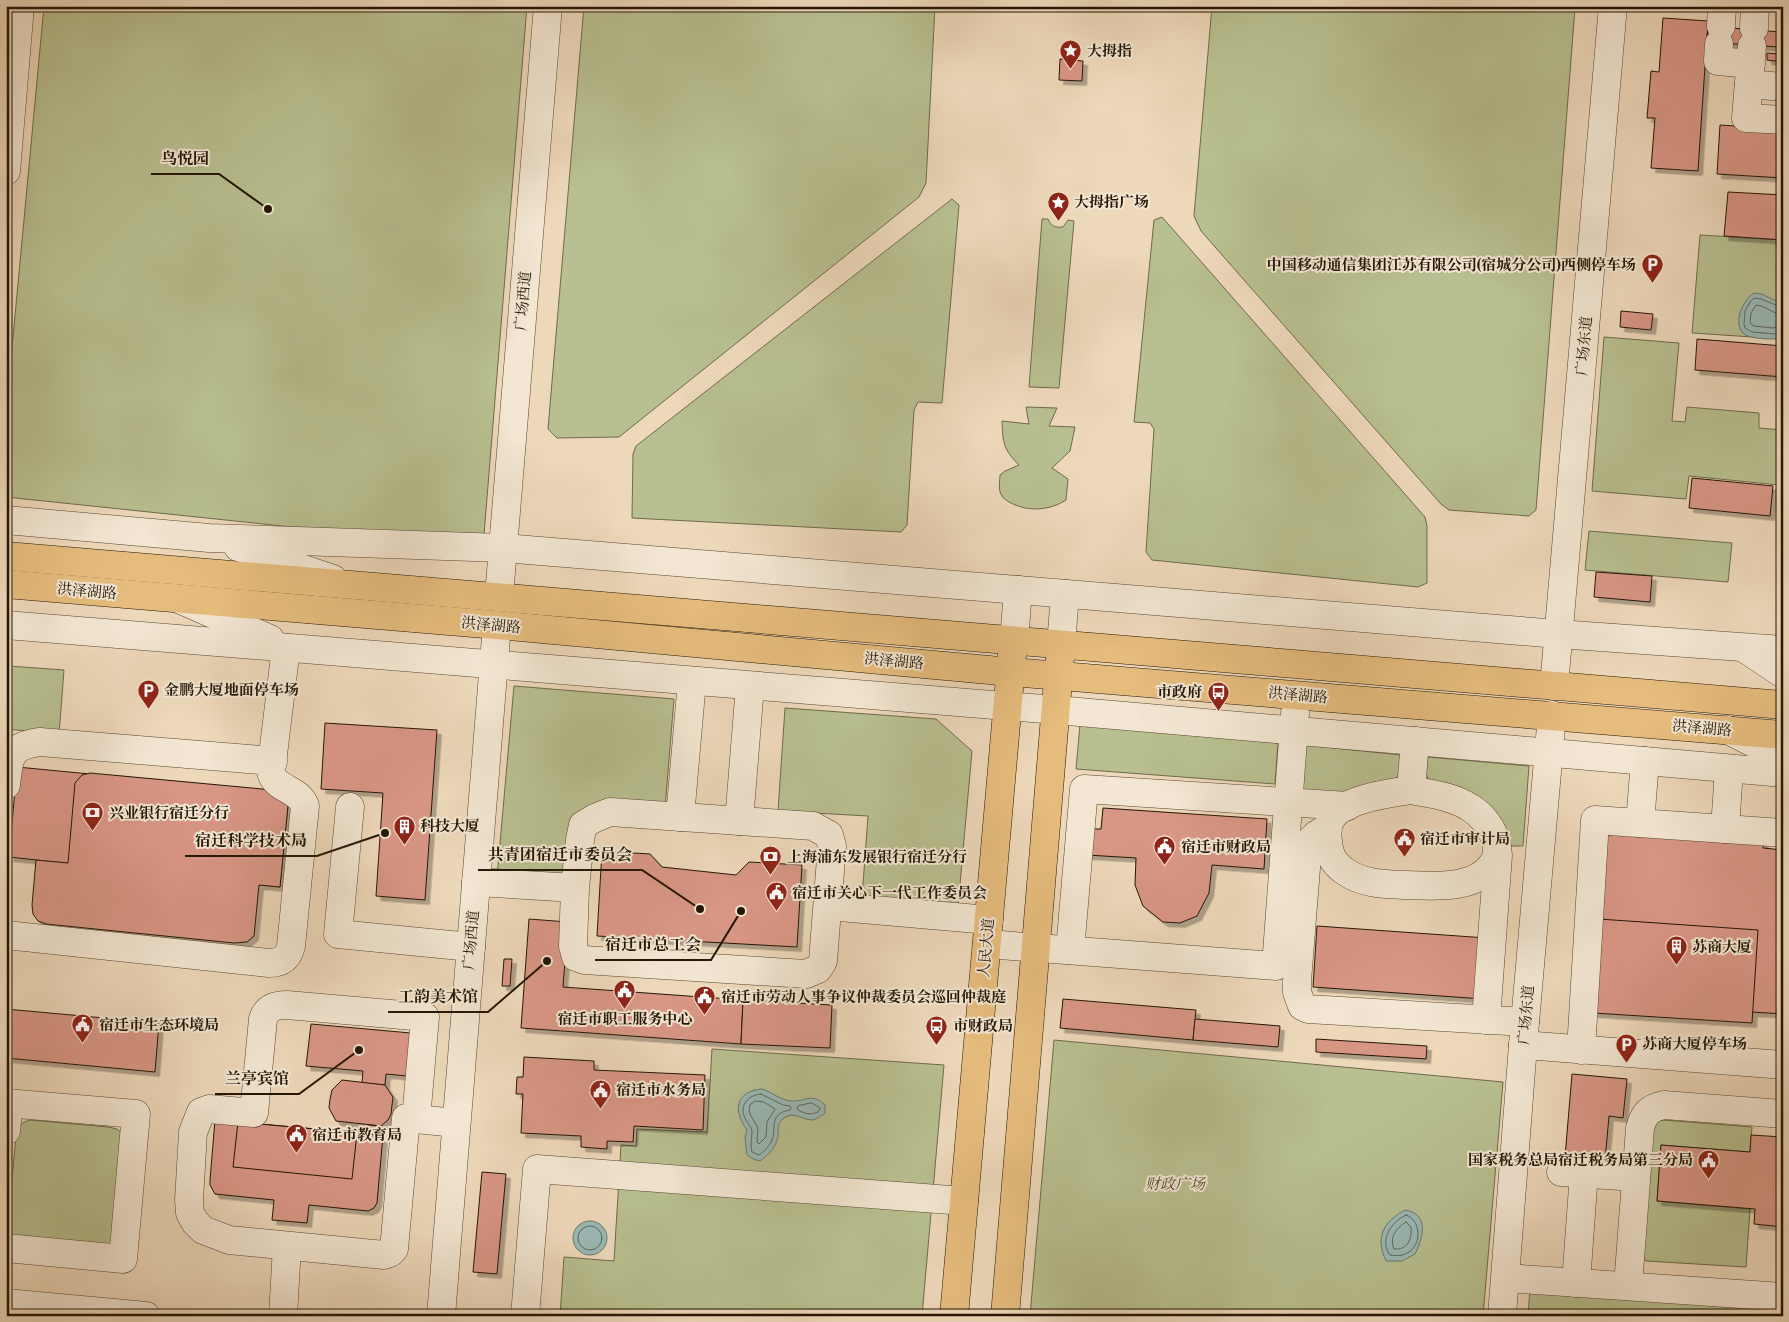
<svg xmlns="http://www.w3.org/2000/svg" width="1789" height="1322" font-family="'Libre Bodoni','Noto Serif SC',serif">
<defs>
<filter id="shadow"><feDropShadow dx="4.5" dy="4.5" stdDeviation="0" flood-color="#0004"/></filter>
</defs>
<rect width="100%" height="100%" fill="#edd8ba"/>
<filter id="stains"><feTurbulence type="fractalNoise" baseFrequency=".004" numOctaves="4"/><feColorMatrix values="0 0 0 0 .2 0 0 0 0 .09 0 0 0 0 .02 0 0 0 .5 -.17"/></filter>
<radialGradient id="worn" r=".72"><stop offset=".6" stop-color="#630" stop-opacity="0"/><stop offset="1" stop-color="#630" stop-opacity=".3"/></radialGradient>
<!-- green -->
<g fill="#b8bf90" stroke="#6e6a4a">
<path d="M 44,6 L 527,6 L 483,547 L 6,497 L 6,412 Z"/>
<path d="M 584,6 L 935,6 L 926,183 L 919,197 L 619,437 L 557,438 L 548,429 Z"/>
<path d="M 1212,6 L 1574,6 L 1575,8 L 1536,510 L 1529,516 L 1449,510 L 1441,504 L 1201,231 L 1194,216 Z"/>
<path d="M 952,199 L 959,205 L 942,403 L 918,402 L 914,410 L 907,525 L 901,532 L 632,518 L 633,454 L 636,446 Z"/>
<path d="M 1162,217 L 1425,517 L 1427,526 L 1427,583 L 1418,587 L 1152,560 L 1146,552 L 1154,429 L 1150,423 L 1134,422 L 1154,220 Z"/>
<path d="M 1042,219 L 1048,219 C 1051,226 1055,228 1063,227 L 1068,220 L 1074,221 L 1059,388 L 1029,387 Z"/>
<path d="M 1700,235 L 1783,240 L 1783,339 L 1692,333 Z"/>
<path d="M 1604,337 L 1679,343 L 1672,421 L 1685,422 L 1687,407 L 1759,413 L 1759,428 L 1783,430 L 1779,485 L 1689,476 L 1686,499 L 1592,491 Z"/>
<path d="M 1026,407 L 1057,408 L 1049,426 L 1075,427 L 1070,451 L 1052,468 L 1068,479 L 1066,500 C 1049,511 1027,512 1009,502 C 1006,500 1002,498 1001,494 C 998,489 1000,480 1000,475 L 1005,471 L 1019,465 C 1003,449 1003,443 1002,421 L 1029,424 Z"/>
<path d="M 1589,531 L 1732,543 L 1728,582 L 1585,570 Z"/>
<path d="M 9,666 L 64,670 L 59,734 L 6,729 L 6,698 Z"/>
<path d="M 514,686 L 674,699 L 665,808 L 592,813 L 572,881 L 497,877 Z"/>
<path d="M 785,708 L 936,719 L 972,751 L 958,907 L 862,898 L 868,816 L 778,811 Z"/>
<path d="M 1080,725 L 1278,743 L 1275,784 L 1076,769 Z"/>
<path d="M 1305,745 L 1401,755 L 1400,774 L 1393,783 L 1361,794 L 1302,794 Z"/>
<path d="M 1428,757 L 1529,766 L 1523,846 L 1505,846 L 1429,781 L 1426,773 Z"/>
<path d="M 1054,1040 L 1503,1082 L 1483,1316 L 1030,1316 Z"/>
<path d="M 712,1049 L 944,1065 L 922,1316 L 560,1316 L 564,1257 L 614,1261 L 621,1145 L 636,1146 L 637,1129 L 707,1132 Z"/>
<path d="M 31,1120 L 108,1127 L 117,1129 L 123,1134 L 114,1236 L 110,1244 L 101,1248 L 14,1240 L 8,1229 L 8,1220 L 16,1137 C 18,1127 20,1122 31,1120 Z"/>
<path d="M 1663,1120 L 1752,1127 L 1750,1152 L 1661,1145 L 1657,1201 L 1750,1209 L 1746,1267 L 1646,1261 L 1642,1254 L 1646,1135 L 1657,1121 Z"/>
<path d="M 1530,1288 L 1764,1307 L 1770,1316 L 1528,1316 Z"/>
</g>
<!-- water -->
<g fill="#9ab9b5" stroke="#6a786f">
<path d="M 1754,293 L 1762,294 L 1780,303 C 1785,313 1785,330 1778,339 C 1770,339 1759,339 1751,337 C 1729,332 1741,301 1754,293 Z"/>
<path d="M 762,1089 C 772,1092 780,1100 791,1101 C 806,1102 811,1092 825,1105 L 825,1113 C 821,1116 816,1120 811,1120 C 801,1119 794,1111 784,1118 C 774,1125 781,1134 776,1143 C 773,1150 766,1157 760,1161 L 753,1159 L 747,1155 L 745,1137 L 747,1130 C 733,1111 735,1091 762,1089 Z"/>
<path d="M 1405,1210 C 1430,1214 1423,1238 1415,1254 L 1402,1261 L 1386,1261 C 1375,1237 1383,1222 1405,1210 Z"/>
<circle cx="590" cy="1238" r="17"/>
</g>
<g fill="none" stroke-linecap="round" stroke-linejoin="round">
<!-- shore -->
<g stroke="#5e685d" stroke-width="1">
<path d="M 1783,308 L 1761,299 L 1754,298 L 1750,302 L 1745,311 L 1744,324 L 1745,328 L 1752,332 L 1775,334 L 1783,331"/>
<path d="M 1783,315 C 1773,314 1766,306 1756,305 L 1751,313 L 1750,323 L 1754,326 L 1773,328 L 1783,325"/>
<path d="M 761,1094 L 783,1105 L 790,1106 L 791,1108 L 790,1110 C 768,1114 777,1127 772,1140 C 770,1145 763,1153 759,1155 L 752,1152 C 750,1144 752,1138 752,1131 C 751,1126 748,1124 746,1120 C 738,1107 747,1095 761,1094 Z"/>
<path d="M 756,1101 L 764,1102 L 775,1109 L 767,1122 L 766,1137 L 759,1144 L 757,1142 L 758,1128 L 751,1116 L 749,1111 L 750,1105 Z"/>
<path d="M 812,1103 L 820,1108 L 819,1111 C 812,1116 804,1114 797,1109 L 798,1106 Z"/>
<path d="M 1406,1215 C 1421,1220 1422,1243 1409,1252 C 1403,1256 1397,1256 1390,1255 C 1379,1240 1391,1222 1406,1215 Z"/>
<path d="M 1406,1222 L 1411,1227 C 1412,1239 1408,1250 1394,1249 C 1389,1238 1396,1228 1406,1222 Z"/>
<circle cx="590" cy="1238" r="12"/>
</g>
</g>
<!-- building -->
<g fill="#d89685" stroke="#231605" filter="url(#shadow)">
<path d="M 1663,18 L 1708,21 L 1698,171 L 1651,168 L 1655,118 L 1647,118 L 1651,71 L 1659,72 Z"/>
<path d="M 1708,26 L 1780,32 L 1779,47 L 1707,42 Z"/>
<path d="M 1780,32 L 1783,32 L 1783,62 L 1767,60 L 1767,53 L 1778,54 Z"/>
<path d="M 1060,59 L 1083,61 L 1082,81 L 1059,80 Z"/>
<path d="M 1720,125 L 1783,129 L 1783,178 L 1717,174 Z"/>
<path d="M 1728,192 L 1783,195 L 1783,240 L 1724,236 Z"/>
<path d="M 1621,311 L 1653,314 L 1651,330 L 1620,327 Z"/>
<path d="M 1697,339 L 1783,346 L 1783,377 L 1695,370 Z"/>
<path d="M 1692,478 L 1773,486 L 1770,516 L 1689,508 Z"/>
<path d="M 1596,572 L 1652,576 L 1650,602 L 1594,597 Z"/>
<path d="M 325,723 L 437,730 L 425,900 L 376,896 L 383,793 L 321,789 Z"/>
<path d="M 17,767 L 289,793 L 280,887 L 9,857 Z"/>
<path d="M 90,773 L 273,790 L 286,802 L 288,806 L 280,887 L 259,885 L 254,936 L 247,942 L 234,943 L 46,924 L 38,921 L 33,914 L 32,905 L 36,860 L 68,863 L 75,783 L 82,775 Z"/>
<path d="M 1103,808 L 1267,819 L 1264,869 L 1212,865 L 1209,893 L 1197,916 L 1180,923 L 1163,922 L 1143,906 L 1135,885 L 1136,858 L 1087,855 L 1089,829 L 1101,829 Z"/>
<path d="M 1605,831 L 1764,840 L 1763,848 L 1783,850 L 1783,1014 L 1594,1002 Z"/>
<path d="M 602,851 L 650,854 L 662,867 L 736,875 L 749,862 L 802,865 L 797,947 L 597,936 Z"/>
<path d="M 529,919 L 568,922 L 563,987 L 743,1000 L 741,1044 L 521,1028 Z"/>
<path d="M 1599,919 L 1758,930 L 1752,1023 L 1593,1013 Z"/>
<path d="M 1317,926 L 1487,938 L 1483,999 L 1313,987 Z"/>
<path d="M 504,959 L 512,959 L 510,986 L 502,986 Z"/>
<path d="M 1063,999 L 1196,1010 L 1193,1040 L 1060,1028 Z"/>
<path d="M 743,1000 L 832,1005 L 830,1048 L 741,1044 Z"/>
<path d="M 6,1009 L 159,1023 L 155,1072 L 6,1058 Z"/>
<path d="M 1195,1019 L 1280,1026 L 1278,1047 L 1193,1040 Z"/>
<path d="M 311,1024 L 411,1033 L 407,1076 L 386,1074 L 385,1085 L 362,1083 L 363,1071 L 306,1066 Z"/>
<path d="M 1316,1039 L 1427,1046 L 1426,1059 L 1316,1052 Z"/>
<path d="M 524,1057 L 594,1061 L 594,1070 L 705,1075 L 703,1130 L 634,1126 L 633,1142 L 607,1141 L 607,1149 L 581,1147 L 581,1136 L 521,1133 L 523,1094 L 516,1094 L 517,1077 L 523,1077 Z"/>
<path d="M 1572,1074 L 1627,1079 L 1623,1118 L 1609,1116 L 1605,1161 L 1565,1157 Z"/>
<path d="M 342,1080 L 385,1085 L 393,1097 L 391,1114 L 388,1120 L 381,1126 L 336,1121 L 329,1108 L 330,1099 L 332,1090 Z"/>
<path d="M 215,1120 L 383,1135 L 377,1203 L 374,1208 L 368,1211 L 309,1205 L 307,1223 L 272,1220 L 274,1200 L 215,1194 L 210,1185 L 210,1180 Z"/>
<path d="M 238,1122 L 357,1133 L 352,1179 L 233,1167 Z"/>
<path d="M 368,1125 L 381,1126 L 380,1135 L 367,1134 Z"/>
<path d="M 1751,1135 L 1783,1137 L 1783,1227 L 1754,1224 L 1755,1209 L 1657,1201 L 1661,1145 L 1750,1152 Z"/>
<path d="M 482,1172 L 506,1174 L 497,1274 L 473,1272 Z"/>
</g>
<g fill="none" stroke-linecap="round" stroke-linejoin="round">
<defs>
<g id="minor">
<path d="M 1721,26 L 1722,6"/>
<path d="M 1754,28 L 1755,6"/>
<path d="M 1719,44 L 1718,61 L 1751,64"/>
<path d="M 1752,46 L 1746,118 L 1783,120"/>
<path d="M 1749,84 L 1783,87"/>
<path d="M 6,171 L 20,6"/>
<path d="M 6,520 L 209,538 L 503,548 L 1558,634 L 1783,650"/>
<path d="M 238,547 L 333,579"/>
<path d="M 499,596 L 548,6"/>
<path d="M 181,600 L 270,639"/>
<path d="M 6,625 L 1056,710 L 1783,773"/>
<path d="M 1014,641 L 1018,590"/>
<path d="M 1061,645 L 1065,594"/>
<path d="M 1744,648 L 1783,674"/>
<path d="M 1554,686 L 1613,6"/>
<path d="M 1728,730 L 1783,758"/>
<path d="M 6,785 C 9,757 9,746 40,742 L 273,761"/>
<path d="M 1411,790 C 1430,794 1452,796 1469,807 C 1482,815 1489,824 1495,838 C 1498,846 1498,853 1495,860 C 1479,891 1433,886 1405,885 C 1385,884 1363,884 1346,872 C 1334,864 1329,856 1328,841 C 1327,834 1327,826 1331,819 C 1342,799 1390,793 1411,790 L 1415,741"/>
<path d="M 350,807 L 338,934 L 471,947"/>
<path d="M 680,817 L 692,681"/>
<path d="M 739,821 L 750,686"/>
<path d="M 1640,823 L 1645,761"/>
<path d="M 1327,828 L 1316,835 L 1308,843 L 1297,981 L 1297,992 L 1302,1006 L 1308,1009 L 1525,1022"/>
<path d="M 1725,829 L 1729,769"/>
<path d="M 476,882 L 575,888 L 580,840 L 583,825 L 595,818 L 610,812 L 813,826 L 829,835 L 832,846 L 823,961 L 818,969 L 806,974 L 584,960 L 576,957 L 573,946 L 575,888"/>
<path d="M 828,906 L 989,920"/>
<path d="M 6,935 L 269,963 C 281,963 288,958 291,946 L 305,806 C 299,788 274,790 271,771 L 286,648"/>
<path d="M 987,944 L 1276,966 L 1295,713"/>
<path d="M 1070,950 L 1084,789 L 1348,806"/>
<path d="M 1486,1020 L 1498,855"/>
<path d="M 1523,1045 L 1783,1065"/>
<path d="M 1581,1050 L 1595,820 L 1783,833"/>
<path d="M 6,1103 L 136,1114 L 123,1259 L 6,1248"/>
<path d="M 416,1119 L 425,1017 L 287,1005 C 276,1005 267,1007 263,1019 L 254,1113 L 209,1109 L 201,1112 L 193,1132 L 189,1200 L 190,1213 L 195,1222 L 203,1230 L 229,1240 L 384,1255 L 390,1253 L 394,1249 L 406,1118 L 456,1123"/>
<path d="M 6,1131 L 9,1103"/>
<path d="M 1561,1172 L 1636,1177"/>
<path d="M 1506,1278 L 1783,1297"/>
<path d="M 1576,1283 L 1584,1173"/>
<path d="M 1628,1286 L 1640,1128 C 1644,1114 1649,1108 1664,1105 L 1783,1114"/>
<path d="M 6,1303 L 146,1316"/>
<path d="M 283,1316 L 287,1246"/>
<path d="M 441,1316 L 497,625"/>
<path d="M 525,1316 L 537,1169 L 964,1201"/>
<path d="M 1502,1316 L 1523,1045 L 1552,715"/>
</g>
<g id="major">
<path d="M 6,556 L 1783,705"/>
<path d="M 6,584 L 497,625 L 1011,672 L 1783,735"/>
<path d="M 954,1316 L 1012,655"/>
<path d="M 1005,1316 L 1060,657"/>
</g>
</defs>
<!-- minor casing -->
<use href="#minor" stroke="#564632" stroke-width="29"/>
<!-- major casing -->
<use href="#major" stroke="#231605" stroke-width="29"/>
<!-- minor -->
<use href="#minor" stroke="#f3e6d2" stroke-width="28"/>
<!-- major -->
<use href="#major" stroke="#e6bc7d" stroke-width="28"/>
</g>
<!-- icons -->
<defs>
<symbol id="sight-pin" viewBox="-11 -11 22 30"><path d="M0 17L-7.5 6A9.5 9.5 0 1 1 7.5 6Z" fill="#8f2418" stroke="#f3e6d2"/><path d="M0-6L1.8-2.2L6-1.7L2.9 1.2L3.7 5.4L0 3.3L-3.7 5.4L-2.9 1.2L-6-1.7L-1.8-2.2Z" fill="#fff"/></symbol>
<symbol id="parking-pin" viewBox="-11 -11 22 30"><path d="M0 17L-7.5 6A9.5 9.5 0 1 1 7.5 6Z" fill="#8f2418" stroke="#f3e6d2"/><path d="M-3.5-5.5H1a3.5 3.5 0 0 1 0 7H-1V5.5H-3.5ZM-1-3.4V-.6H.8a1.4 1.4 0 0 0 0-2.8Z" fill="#fff"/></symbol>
<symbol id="bus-pin" viewBox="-11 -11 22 30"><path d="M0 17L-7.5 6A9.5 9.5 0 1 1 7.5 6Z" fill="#8f2418" stroke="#f3e6d2"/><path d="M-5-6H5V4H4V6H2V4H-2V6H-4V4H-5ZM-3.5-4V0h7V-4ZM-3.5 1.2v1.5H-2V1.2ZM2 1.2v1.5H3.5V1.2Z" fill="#fff"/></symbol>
<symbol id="bank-pin" viewBox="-11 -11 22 30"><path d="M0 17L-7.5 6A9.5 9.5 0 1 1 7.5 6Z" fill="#8f2418" stroke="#f3e6d2"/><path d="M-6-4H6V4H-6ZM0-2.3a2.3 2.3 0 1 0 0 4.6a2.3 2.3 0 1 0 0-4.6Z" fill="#fff"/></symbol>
<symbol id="building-pin" viewBox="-11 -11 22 30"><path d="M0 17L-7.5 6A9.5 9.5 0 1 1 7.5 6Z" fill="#8f2418" stroke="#f3e6d2"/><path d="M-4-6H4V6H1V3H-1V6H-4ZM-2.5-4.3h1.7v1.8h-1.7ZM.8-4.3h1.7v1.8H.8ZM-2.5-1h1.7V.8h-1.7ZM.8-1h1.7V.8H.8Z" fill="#fff"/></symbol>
<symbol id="civic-pin" viewBox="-11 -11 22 30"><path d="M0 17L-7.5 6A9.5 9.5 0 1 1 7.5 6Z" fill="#8f2418" stroke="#f3e6d2"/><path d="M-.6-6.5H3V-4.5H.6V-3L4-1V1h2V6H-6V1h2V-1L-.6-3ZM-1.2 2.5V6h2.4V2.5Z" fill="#fff"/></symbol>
</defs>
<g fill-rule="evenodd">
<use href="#sight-pin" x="1058" y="38" width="25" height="34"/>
<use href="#sight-pin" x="1046" y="190" width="25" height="34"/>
<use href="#parking-pin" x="1640" y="252" width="25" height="34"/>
<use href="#parking-pin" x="136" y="678" width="25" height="34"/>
<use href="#bus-pin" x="1206" y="680" width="25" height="34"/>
<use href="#bank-pin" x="80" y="800" width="25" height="34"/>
<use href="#building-pin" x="392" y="814" width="25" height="34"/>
<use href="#civic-pin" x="1392" y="826" width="25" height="34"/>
<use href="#civic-pin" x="1152" y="834" width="25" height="34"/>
<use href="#bank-pin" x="758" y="844" width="25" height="34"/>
<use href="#civic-pin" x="764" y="880" width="25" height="34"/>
<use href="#building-pin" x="1664" y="934" width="25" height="34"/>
<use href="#civic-pin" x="612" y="978" width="25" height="34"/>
<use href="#civic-pin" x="692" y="984" width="25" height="34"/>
<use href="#civic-pin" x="70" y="1012" width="25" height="34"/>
<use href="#bus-pin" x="924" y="1014" width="25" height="34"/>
<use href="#parking-pin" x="1614" y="1032" width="25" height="34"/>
<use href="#civic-pin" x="588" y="1078" width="25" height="34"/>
<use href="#civic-pin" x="284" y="1122" width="25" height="34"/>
<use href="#civic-pin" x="1696" y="1148" width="25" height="34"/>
</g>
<g text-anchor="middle" stroke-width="4" stroke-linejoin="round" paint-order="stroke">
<!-- poi labels -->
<g font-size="15" font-weight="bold" fill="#231605" stroke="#f3e6d2" text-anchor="start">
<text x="1087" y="56">大拇指</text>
<text x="1074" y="207">大拇指广场</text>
<text x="1636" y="270" text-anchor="end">中国移动通信集团江苏有限公司(宿城分公司)西侧停车场</text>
<text x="164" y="695">金鹏大厦地面停车场</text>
<text x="1202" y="697" text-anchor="end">市政府</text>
<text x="109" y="818">兴业银行宿迁分行</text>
<text x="420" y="831">科技大厦</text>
<text x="1420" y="844">宿迁市审计局</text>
<text x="1181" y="852">宿迁市财政局</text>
<text x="787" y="862">上海浦东发展银行宿迁分行</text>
<text x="792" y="898">宿迁市关心下一代工作委员会</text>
<text x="1692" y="952">苏商大厦</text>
<text x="721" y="1002">宿迁市劳动人事争议仲裁委员会巡回仲裁庭</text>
<text x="625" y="1024" text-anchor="middle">宿迁市职工服务中心</text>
<text x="99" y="1030">宿迁市生态环境局</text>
<text x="953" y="1031">市财政局</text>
<text x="1642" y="1049">苏商大厦停车场</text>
<text x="616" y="1095">宿迁市水务局</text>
<text x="312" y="1140">宿迁市教育局</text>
<text x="1693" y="1165" text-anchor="end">国家税务总局宿迁税务局第三分局</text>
</g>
<!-- street labels -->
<g font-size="15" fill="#231605" stroke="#f3e6d2">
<text transform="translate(523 301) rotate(-85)" y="5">广场西道</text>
<text transform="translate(1584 346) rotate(-85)" y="5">广场东道</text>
<text transform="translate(87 591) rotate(5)" y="5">洪泽湖路</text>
<text transform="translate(491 625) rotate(5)" y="5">洪泽湖路</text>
<text transform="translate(894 661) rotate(5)" y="5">洪泽湖路</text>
<text transform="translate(1298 695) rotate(5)" y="5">洪泽湖路</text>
<text transform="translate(1702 728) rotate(5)" y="5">洪泽湖路</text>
<text transform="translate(471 940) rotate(-85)" y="5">广场西道</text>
<text transform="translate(986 948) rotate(-85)" y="5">人民大道</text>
<text transform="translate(1526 1015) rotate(-85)" y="5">广场东道</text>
</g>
<!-- park labels -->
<g font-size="15" font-style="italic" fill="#50492f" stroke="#f3e6d2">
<text x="1175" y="1189">财政广场</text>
</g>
</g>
<!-- callouts -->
<path fill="none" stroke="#231605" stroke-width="2" d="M268 209L219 174H151M385 833L317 856H185M700 909L642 870H478M741 911L711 960H595M547 961L488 1012H388M359 1050L299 1094H215"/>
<g fill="#231605" stroke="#f3e6d2" stroke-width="2">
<circle cx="268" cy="209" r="5"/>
<circle cx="385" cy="833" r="5"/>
<circle cx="700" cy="909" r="5"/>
<circle cx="741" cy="911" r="5"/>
<circle cx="547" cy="961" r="5"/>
<circle cx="359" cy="1050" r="5"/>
</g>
<g font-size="16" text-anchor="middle" font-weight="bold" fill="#231605" stroke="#f3e6d2" stroke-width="4" stroke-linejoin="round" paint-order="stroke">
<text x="185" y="164">鸟悦园</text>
<text x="251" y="846">宿迁科学技术局</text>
<text x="560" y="860">共青团宿迁市委员会</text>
<text x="653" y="950">宿迁市总工会</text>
<text x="438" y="1002">工韵美术馆</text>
<text x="257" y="1084">兰亭宾馆</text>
</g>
<!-- margin -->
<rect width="1789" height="1322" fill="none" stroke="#edd8ba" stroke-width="25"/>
<rect x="8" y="8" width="1774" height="1307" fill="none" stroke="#231605" stroke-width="2.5"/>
<rect x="12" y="12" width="1764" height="1297" fill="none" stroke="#231605"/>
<rect width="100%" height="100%" filter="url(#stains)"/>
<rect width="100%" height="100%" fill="url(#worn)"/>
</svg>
